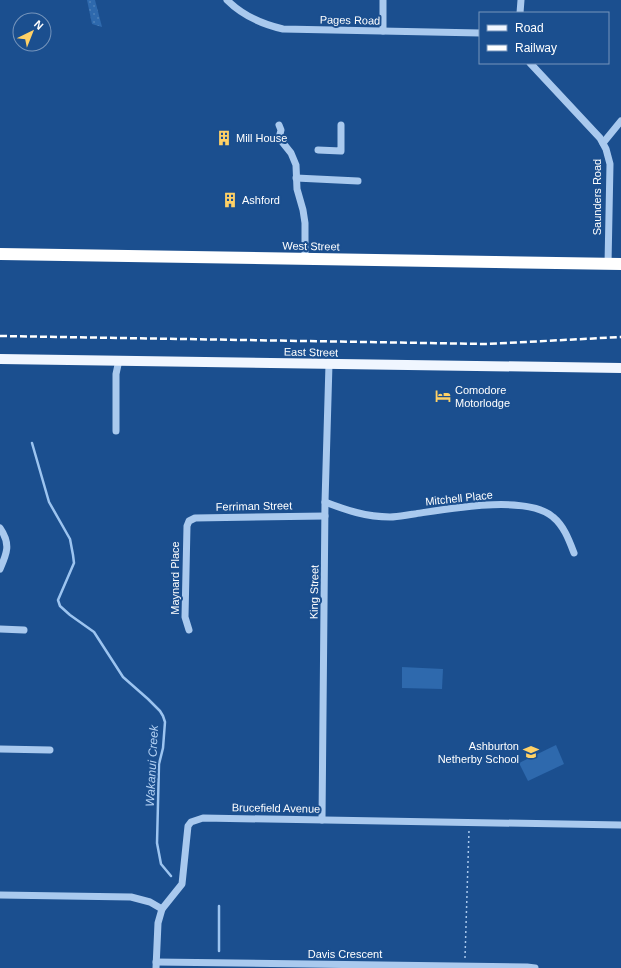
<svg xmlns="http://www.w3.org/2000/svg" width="621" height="968" font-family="Helvetica,sans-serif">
<defs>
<pattern id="grass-dots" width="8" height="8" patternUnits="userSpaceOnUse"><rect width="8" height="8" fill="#2e69ad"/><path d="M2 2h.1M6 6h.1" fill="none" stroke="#4d80b9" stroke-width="1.8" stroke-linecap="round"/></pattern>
</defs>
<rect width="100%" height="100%" fill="#1b4f8f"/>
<!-- grass -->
<path fill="url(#grass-dots)" d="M 87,0 L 95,0 L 102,27 L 92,24 Z"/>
<!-- garden -->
<g fill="#2e69ad">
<path d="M 402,667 L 443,669 L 442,689 L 402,688 Z"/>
<path d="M 556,745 L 564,764 L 528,781 L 519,763 Z"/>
</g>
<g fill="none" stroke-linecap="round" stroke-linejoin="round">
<!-- stream -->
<g stroke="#9cc4f0" stroke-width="2.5">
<path d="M 32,443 L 49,502 L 70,539 L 73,555 L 74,563 L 58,600 L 60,606 L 70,615 L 94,632 L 123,677 L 148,699 L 160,711 L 163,716 L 165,722 L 163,748 L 159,764 L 157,843 L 161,864 L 171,876"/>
<path d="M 219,906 L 219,951"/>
</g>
<!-- path -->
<path stroke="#a9c9ee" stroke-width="1.5" stroke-dasharray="2 3" stroke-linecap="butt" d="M 465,958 L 469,830"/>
<!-- minor -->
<g stroke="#a9c9ee" stroke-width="7">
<path d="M 227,0 C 243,16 261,24 283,29 L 480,33"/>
<path d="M 520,13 L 521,0"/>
<path d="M 383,31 L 383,0"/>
<path d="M 530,63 L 600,138 L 606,149 L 610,164 L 608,264"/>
<path d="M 279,125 L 281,130 L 279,138 L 291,153 L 296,165 L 297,189 L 303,210 L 305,223 L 305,259"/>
<path d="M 603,143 L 621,121"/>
<path d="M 318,150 L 341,151 L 341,125"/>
<path d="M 296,178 L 358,181"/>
<path d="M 116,431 L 116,374 L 119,360"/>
<path d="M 325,502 C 346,510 366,517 390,517 C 398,517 406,515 414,514 C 447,509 527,494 553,517 C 564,526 569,540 574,553"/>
<path d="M 0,528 C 11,544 7,553 0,569"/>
<path d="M 0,629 L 24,630"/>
<path d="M 189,630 L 185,617 L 187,526 L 189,521 L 195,518 L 325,516"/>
<path d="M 0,749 L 50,750"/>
<path d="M 322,820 L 325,502 L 329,364"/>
<path d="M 0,895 L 131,897 L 150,902 L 162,909"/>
<path d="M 156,962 L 527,967 L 535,968"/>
<path d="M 156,968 L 158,923 L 162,909 L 182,884 L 188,826 L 191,822 L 203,818 L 621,825"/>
</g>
<!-- major -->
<path stroke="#f0f6ff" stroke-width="10" d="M 0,359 L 621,368"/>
<!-- highway -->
<path stroke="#fff" stroke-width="12" d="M 0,254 L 621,264"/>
<!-- rail -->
<path stroke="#fff" stroke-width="2.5" stroke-dasharray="7 3" stroke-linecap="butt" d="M 0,336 L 487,344 L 621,337"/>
</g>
<!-- icons -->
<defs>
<symbol id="building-bare" viewBox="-9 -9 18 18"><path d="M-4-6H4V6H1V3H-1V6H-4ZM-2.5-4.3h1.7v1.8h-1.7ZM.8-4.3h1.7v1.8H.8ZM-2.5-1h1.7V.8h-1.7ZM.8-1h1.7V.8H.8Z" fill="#ffd166" stroke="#1b4f8f" stroke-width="2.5" paint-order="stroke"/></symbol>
<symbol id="hotel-bare" viewBox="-9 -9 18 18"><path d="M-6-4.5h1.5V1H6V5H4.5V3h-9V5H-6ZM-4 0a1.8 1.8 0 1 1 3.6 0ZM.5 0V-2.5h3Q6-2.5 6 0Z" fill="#ffd166" stroke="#1b4f8f" stroke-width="2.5" paint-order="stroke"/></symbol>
<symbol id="school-bare" viewBox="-9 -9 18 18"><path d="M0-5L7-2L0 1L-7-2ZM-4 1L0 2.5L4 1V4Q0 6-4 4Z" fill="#ffd166" stroke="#1b4f8f" stroke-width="2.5" paint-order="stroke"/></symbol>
</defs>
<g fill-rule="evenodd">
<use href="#building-bare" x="213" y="127" width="22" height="22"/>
<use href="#building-bare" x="219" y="189" width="22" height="22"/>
<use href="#hotel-bare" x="432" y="385" width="22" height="22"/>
<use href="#school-bare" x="520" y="741" width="22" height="22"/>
</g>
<g text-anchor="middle" stroke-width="4" stroke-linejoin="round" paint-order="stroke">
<!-- street labels -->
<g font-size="11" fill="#fff" stroke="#1b4f8f">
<text transform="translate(350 20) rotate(1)" y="4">Pages Road</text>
<text transform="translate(597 197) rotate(-90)" y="4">Saunders Road</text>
<text transform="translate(311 246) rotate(1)" y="4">West Street</text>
<text transform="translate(311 352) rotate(1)" y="4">East Street</text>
<text transform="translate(459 498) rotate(-6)" y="4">Mitchell Place</text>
<text transform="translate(254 506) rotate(-1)" y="4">Ferriman Street</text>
<text transform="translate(175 578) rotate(-90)" y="4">Maynard Place</text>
<text transform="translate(314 592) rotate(-89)" y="4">King Street</text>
<text transform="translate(276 808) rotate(1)" y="4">Brucefield Avenue</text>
<text x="345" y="958">Davis Crescent</text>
</g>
<!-- poi labels -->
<g font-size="11" fill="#fff" stroke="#1b4f8f" text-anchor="start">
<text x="236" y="142">Mill House</text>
<text x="242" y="204">Ashford</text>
<text x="455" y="394">Comodore<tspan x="455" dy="13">Motorlodge</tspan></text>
<text x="519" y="750" text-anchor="end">Ashburton<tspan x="519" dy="13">Netherby School</tspan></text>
</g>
<!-- water labels -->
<g font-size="12" font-style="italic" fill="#b5d3f5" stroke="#1b4f8f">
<text transform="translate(152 766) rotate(-87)" y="4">Wakanui Creek</text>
</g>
</g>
<!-- legend -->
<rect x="479" y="12" width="130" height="52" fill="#1b4f8f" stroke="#7695bc"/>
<rect x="487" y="25" width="20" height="6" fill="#f0f6ff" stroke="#7695bc"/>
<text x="515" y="32" font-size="12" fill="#ffffff">Road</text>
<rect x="487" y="45" width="20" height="6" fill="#ffffff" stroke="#7695bc"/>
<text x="515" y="52" font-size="12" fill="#ffffff">Railway</text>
<!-- north arrow -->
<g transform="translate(32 32) rotate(43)"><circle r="19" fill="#1b4f8f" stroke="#7695bc"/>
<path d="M0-3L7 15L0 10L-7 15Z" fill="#ffd166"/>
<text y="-6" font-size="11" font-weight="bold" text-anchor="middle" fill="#ffffff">N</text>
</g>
</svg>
